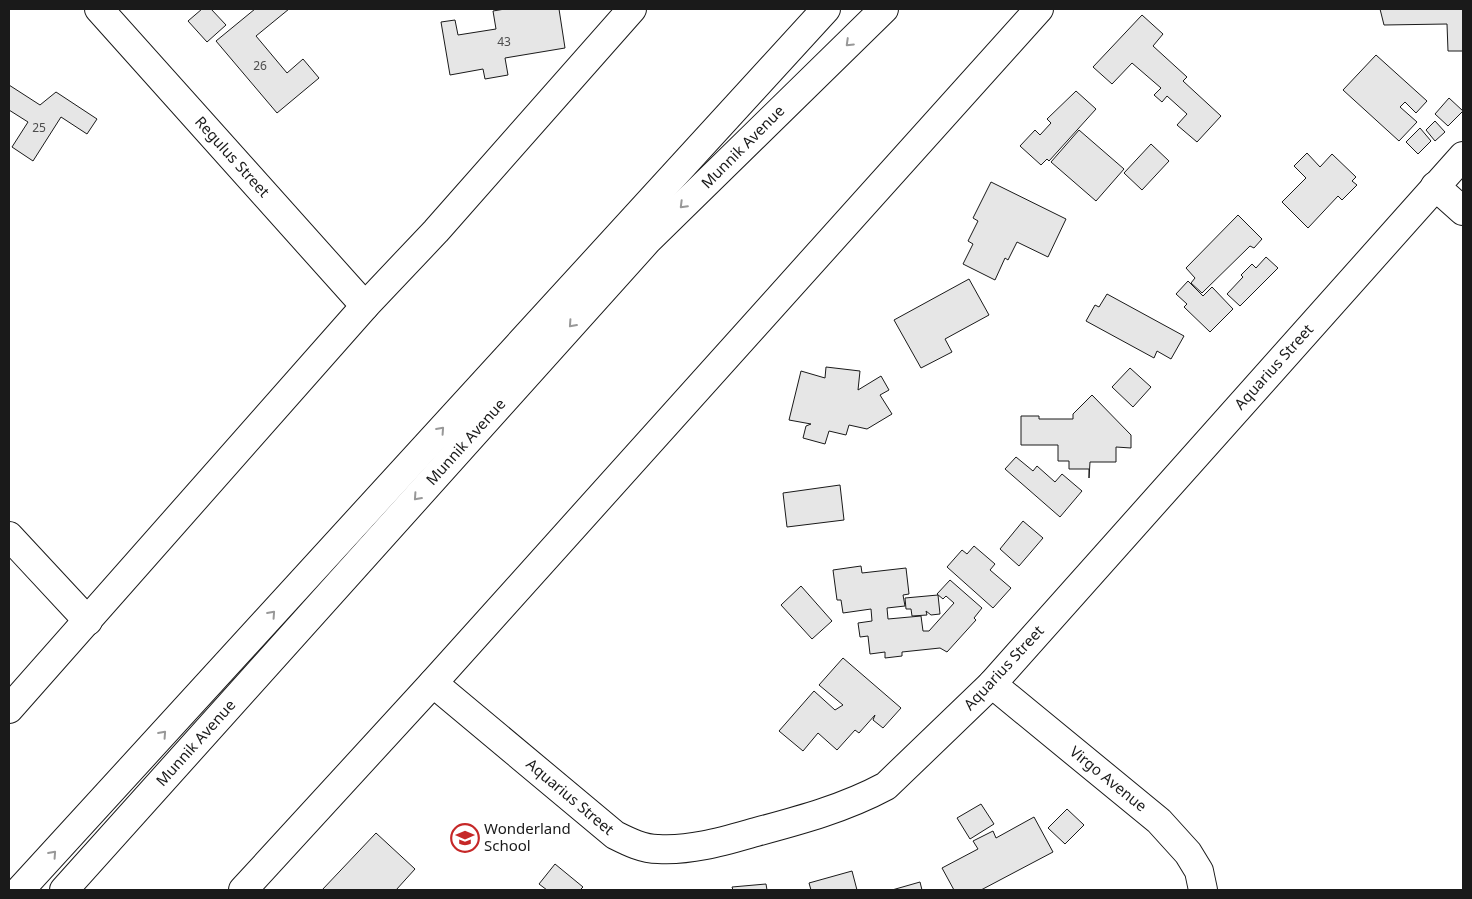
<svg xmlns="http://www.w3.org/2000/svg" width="1472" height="899" font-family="'Noto Sans',sans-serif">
<rect width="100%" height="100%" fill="#fff"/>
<!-- building -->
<g fill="#e6e6e6" stroke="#1a1a1a">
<path d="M 202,9 L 211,9 L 226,25 L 207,42 L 188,21 Z"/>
<path d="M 255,9 L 289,9 L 256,36 L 287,73 L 303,59 L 319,78 L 277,113 L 216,41 Z"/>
<path d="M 505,9 L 559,9 L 565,48 L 505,58 L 508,75 L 485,79 L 483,69 L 450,75 L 441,22 L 455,20 L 458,35 L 496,29 L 493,11 Z"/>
<path d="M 1380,9 L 1463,9 L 1463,51 L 1448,51 L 1447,24 L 1384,25 Z"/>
<path d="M 1142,15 L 1163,34 L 1153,46 L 1187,77 L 1183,81 L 1221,116 L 1197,142 L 1177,125 L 1187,114 L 1167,96 L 1162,102 L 1154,95 L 1161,88 L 1132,63 L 1112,84 L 1093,67 Z"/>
<path d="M 1376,55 L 1427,101 L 1416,113 L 1405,102 L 1400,107 L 1417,122 L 1399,141 L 1343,90 Z"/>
<path d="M 9,85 L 40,105 L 56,92 L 97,119 L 87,134 L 61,117 L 33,161 L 12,147 L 28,122 L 9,110 Z"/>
<path d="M 1076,91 L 1096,109 L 1049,161 L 1047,159 L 1041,165 L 1020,146 L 1035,130 L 1040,135 L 1051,123 L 1047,119 Z"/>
<path d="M 1449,98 L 1463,111 L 1448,126 L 1435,114 Z"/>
<path d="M 1435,121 L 1445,132 L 1435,141 L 1426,130 Z"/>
<path d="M 1420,128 L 1431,141 L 1418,154 L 1406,142 Z"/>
<path d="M 1079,130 L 1124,169 L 1096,201 L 1051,162 Z"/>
<path d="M 1151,144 L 1169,161 L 1142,190 L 1124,173 Z"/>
<path d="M 1307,153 L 1320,167 L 1332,154 L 1356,177 L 1352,181 L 1357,185 L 1342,200 L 1338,196 L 1308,228 L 1282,202 L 1306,178 L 1294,166 Z"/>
<path d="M 991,182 L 1066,219 L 1048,257 L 1017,242 L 1008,260 L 1005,258 L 995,280 L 963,264 L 973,244 L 968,241 L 978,221 L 973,218 Z"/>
<path d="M 1238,215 L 1262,239 L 1254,248 L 1250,246 L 1202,293 L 1191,283 L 1195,278 L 1186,268 Z"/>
<path d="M 1266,257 L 1278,268 L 1240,306 L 1227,294 L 1243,277 L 1241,275 L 1252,264 L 1256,268 Z"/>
<path d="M 969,279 L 989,315 L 945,339 L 952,352 L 921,368 L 894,320 Z"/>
<path d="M 1188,281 L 1203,296 L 1212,287 L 1233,309 L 1210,332 L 1184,307 L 1187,304 L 1176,294 Z"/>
<path d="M 1107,294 L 1184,336 L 1171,359 L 1157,351 L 1154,358 L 1086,321 L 1095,305 L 1099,307 Z"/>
<path d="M 826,367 L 860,371 L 858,390 L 881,376 L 889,390 L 880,395 L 892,414 L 867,429 L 849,425 L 846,435 L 829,431 L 825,444 L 803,438 L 806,426 L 811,424 L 789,420 L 801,371 L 825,378 Z"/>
<path d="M 1130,368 L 1151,387 L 1133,407 L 1112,387 Z"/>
<path d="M 1092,395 L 1131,435 L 1131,448 L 1116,447 L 1116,462 L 1090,462 L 1089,478 L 1089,469 L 1069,469 L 1069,461 L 1058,461 L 1058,445 L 1021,445 L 1021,416 L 1039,416 L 1039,419 L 1073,419 L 1073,414 Z"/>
<path d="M 1016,457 L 1033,471 L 1037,466 L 1055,482 L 1062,474 L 1082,491 L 1060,517 L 1005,469 Z"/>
<path d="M 840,485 L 844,520 L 787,527 L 783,493 Z"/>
<path d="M 1023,521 L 1043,538 L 1019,566 L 1000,549 Z"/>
<path d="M 974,546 L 995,564 L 990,570 L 1011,588 L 993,608 L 947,567 L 962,550 L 967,554 Z"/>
<path d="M 861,566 L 862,573 L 906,568 L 909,594 L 903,595 L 905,606 L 887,608 L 888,619 L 921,616 L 923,631 L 929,631 L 954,603 L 946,596 L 943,599 L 937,594 L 950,580 L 982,608 L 974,618 L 976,620 L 947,652 L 940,648 L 902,652 L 902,656 L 885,658 L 885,652 L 870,654 L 868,636 L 860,637 L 858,623 L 872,621 L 871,609 L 843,613 L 841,600 L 837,600 L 833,570 Z"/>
<path d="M 801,586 L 832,621 L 812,639 L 781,605 Z"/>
<path d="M 938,595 L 940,614 L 931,615 L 926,611 L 927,615 L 912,616 L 911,609 L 906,609 L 905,598 Z"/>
<path d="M 843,658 L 901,708 L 883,728 L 873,720 L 875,715 L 859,733 L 855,730 L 837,750 L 818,733 L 803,751 L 779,731 L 814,691 L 835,710 L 843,705 L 819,685 Z"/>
<path d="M 981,804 L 994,824 L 970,839 L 957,818 Z"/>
<path d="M 1067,809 L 1084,825 L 1065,844 L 1048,828 Z"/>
<path d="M 1034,817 L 1053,852 L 981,890 L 954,890 L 942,868 L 978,849 L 973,841 L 993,831 L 996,838 Z"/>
<path d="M 376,833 L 415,869 L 396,890 L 322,890 Z"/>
<path d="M 555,864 L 583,887 L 580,890 L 547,890 L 539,884 Z"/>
<path d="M 852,871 L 857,890 L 811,890 L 809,883 Z"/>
<path d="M 920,882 L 922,890 L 892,890 Z"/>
<path d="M 766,884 L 767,890 L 733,890 L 732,887 Z"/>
</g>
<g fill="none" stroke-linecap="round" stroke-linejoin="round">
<defs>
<g id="minor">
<path d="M 99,9 L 365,306"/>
<path d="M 1435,186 L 1463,211"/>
<path d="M 9,536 L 88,621"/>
<path d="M 433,683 L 615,835 C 629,842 643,849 658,849 C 692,851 724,841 756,832 C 801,820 845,808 886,786 L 992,684 L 1463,156"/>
<path d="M 992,684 L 1159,821 L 1188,853 L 1199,871 L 1203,890"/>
<path d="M 9,709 L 365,306 L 436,231 L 632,9"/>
<path d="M 243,890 L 433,683 L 1039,9"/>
</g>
<g id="major">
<path d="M 20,890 L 826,9"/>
<path d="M 64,890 L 648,240 L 884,9"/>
</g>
</defs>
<!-- minor casing -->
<use href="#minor" stroke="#1a1a1a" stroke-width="30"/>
<!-- major casing -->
<use href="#major" stroke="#1a1a1a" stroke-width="30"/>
<!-- minor -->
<use href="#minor" stroke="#fff" stroke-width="28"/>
<!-- major -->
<use href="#major" stroke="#fff" stroke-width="28"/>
</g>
<!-- one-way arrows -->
<defs><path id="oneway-chevron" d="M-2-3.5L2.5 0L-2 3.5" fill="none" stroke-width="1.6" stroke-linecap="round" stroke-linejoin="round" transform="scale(1.25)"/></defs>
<g stroke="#989898">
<use href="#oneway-chevron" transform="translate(849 43) rotate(136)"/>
<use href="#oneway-chevron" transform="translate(683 205) rotate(135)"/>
<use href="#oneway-chevron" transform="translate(572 324) rotate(132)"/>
<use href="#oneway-chevron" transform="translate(441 430) rotate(-48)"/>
<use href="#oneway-chevron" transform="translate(417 497) rotate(132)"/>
<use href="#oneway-chevron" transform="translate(272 614) rotate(-48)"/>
<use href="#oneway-chevron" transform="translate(163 734) rotate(-48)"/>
<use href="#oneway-chevron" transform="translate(53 854) rotate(-48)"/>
</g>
<!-- icons -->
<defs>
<symbol id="school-ring" viewBox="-11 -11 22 22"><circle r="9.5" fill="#fff" stroke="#c62828" stroke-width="1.5"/><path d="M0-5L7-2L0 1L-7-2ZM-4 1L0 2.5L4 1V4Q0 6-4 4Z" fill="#c62828"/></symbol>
</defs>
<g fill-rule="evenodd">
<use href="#school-ring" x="449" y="822" width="32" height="32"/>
</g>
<g text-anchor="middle" stroke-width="4" stroke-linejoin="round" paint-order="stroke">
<!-- number labels -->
<g font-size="12" fill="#4d4d4d">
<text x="504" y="46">43</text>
<text x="260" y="70">26</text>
<text x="39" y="132">25</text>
</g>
<!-- street labels -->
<g font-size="15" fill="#1a1a1a" stroke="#fff">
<text transform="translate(743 147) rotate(-45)" y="5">Munnik Avenue</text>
<text transform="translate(232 157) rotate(48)" y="5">Regulus Street</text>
<text transform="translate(1274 367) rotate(-48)" y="5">Aquarius Street</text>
<text transform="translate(466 442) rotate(-48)" y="5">Munnik Avenue</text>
<text transform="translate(1004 668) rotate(-47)" y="5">Aquarius Street</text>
<text transform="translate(196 743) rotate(-48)" y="5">Munnik Avenue</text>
<text transform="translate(1108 779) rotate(39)" y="5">Virgo Avenue</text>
<text transform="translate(570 797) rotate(40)" y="5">Aquarius Street</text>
</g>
<!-- poi labels -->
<g font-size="15" fill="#1a1a1a" stroke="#fff" text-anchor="start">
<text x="484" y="834">Wonderland<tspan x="484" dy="17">School</tspan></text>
</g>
</g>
<!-- border -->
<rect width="1472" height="899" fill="none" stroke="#1a1a1a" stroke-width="20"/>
</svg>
